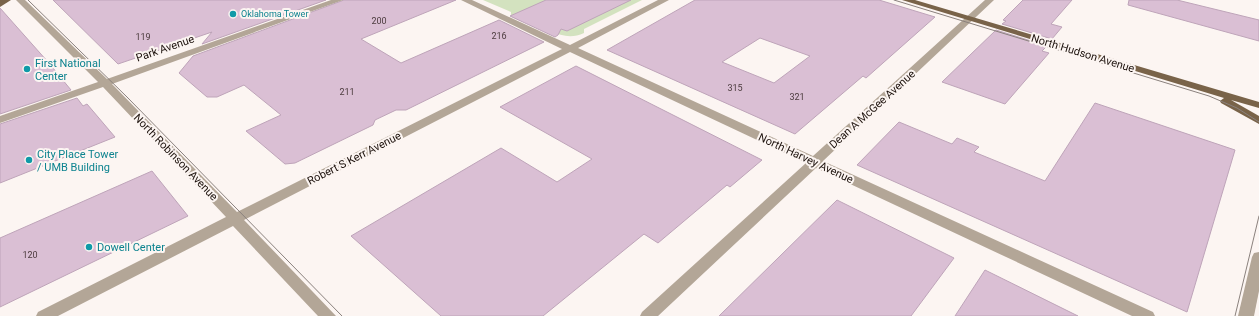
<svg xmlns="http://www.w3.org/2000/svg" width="1259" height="316" font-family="Roboto,sans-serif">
<rect width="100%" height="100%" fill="#fcf5f2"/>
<!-- green -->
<path fill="#d3e2bf" d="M 483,0 L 642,0 L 584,29 L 584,33 C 565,42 550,30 532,22 L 529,24 L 511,16 L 511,12 Z"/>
<!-- building -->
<g fill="#dabfd4" stroke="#bea4b9" fill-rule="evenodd">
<path d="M 53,0 L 326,0 L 202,44 L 212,32 L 118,64 Z"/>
<path d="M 344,0 L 456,0 L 361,39 L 401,63 L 499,20 L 544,42 L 406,110 L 396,110 L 375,120 L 373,125 L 295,163 L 285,164 L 246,131 L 281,115 L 244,85 L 217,97 L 207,97 L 179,73 L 193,56 Z"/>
<path d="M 546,0 L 631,0 L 567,31 L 561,29 L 558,35 L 555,37 L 510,16 Z"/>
<path d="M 695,0 L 879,0 L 935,17 L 866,78 L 863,76 L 795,134 L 607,50 ZM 760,38 L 810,56 L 774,83 L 722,62 Z"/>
<path d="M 1023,0 L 1072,0 L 1051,24 L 1062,27 L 1052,39 L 1002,24 L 1006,21 L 1003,20 Z"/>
<path d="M 1129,0 L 1177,0 L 1259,20 L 1259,41 L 1128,5 Z"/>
<path d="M 0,8 L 48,62 L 71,90 L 0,114 Z"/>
<path d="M 996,30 L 1047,46 L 1042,51 L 1049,53 L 1005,104 L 942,82 Z"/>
<path d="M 576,66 L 762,160 L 730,187 L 727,185 L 658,243 L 644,234 L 543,316 L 441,316 L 351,236 L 501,148 L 557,182 L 592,159 L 500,107 Z"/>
<path d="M 77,98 L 83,106 L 87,104 L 115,137 L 0,183 L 0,124 Z"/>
<path d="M 1095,103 L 1235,150 L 1187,312 L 857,165 L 899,122 L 952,144 L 957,138 L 979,147 L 974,152 L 1045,181 Z"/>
<path d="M 152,171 L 188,216 L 0,307 L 0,238 Z"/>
<path d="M 837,200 L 954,258 L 911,316 L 719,316 Z"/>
<path d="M 985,270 L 1078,316 L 955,316 Z"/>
</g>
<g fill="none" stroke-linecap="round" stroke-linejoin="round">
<!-- minor -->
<g fill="#b3a697" fill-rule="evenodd">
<path d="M 16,0 L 25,0 L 107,79 L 331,0 L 343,0 L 112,84 L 237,212 L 562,49 L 461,0 L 472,0 L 570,45 L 658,0 L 669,0 L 578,48 L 813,156 L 985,0 L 994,0 L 823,161 L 1153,312 L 1155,316 L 1132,316 L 816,168 L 658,316 L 640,316 L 642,312 L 806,163 L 570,52 L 244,220 L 336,316 L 318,316 L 233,226 L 58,316 L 36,316 L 38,312 L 226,217 L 103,87 L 0,123 L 0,116 L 98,82 Z"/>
<path d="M 1259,252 L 1259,291 L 1254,316 L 1238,316 L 1252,257 L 1254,253 Z"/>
</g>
<!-- major -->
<g fill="#796349" fill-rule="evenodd">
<path d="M 0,0 L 11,0 L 0,7 Z"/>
<path d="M 902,0 L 915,0 L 1259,102 L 1259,108 L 1231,100 L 1259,116 L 1259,124 L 1221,103 L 1220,101 L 1224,98 Z"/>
</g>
<!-- tram -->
<g stroke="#8a817d" stroke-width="1">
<path d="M 28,0 L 127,97 L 342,316"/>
<path d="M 894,0 L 1209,96 L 1237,108 L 1259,122"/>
<path d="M 1235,316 L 1259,216"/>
</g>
</g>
<!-- markers -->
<g fill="#0f9aa8" stroke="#fcf5f2" stroke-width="1.5">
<circle cx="233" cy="14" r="4"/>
<circle cx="27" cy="69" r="4"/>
<circle cx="29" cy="160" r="4"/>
<circle cx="89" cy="247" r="4"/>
</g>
<g text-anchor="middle" stroke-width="4" stroke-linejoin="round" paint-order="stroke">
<!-- far-culture labels -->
<g font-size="9" fill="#0d838f" stroke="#fcf5f2" text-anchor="start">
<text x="241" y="17">Oklahoma Tower</text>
</g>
<!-- number labels -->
<g font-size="9" fill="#4c3c3e">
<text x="379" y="24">200</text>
<text x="499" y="39">216</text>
<text x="143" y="40">119</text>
<text x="735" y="91">315</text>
<text x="347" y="95">211</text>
<text x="797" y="100">321</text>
<text x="30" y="258">120</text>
</g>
<!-- street labels -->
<g font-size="11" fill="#1c110c" stroke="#fcf5f2">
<text transform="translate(165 48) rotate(-19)" y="4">Park Avenue</text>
<text transform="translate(1083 53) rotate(17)" y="4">North Hudson Avenue</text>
<text transform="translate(872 109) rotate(-42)" y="4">Dean A McGee Avenue</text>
<text transform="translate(176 157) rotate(46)" y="4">North Robinson Avenue</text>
<text transform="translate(354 158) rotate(-27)" y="4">Robert S Kerr Avenue</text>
<text transform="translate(806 158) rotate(25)" y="4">North Harvey Avenue</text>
</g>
<!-- culture labels -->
<g font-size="11" fill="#0d838f" stroke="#fcf5f2" text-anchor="start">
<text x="35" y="67">First National<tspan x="35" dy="13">Center</tspan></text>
<text x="37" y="158">City Place Tower<tspan x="37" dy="13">/ UMB Building</tspan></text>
<text x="97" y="251">Dowell Center</text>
</g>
</g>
</svg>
